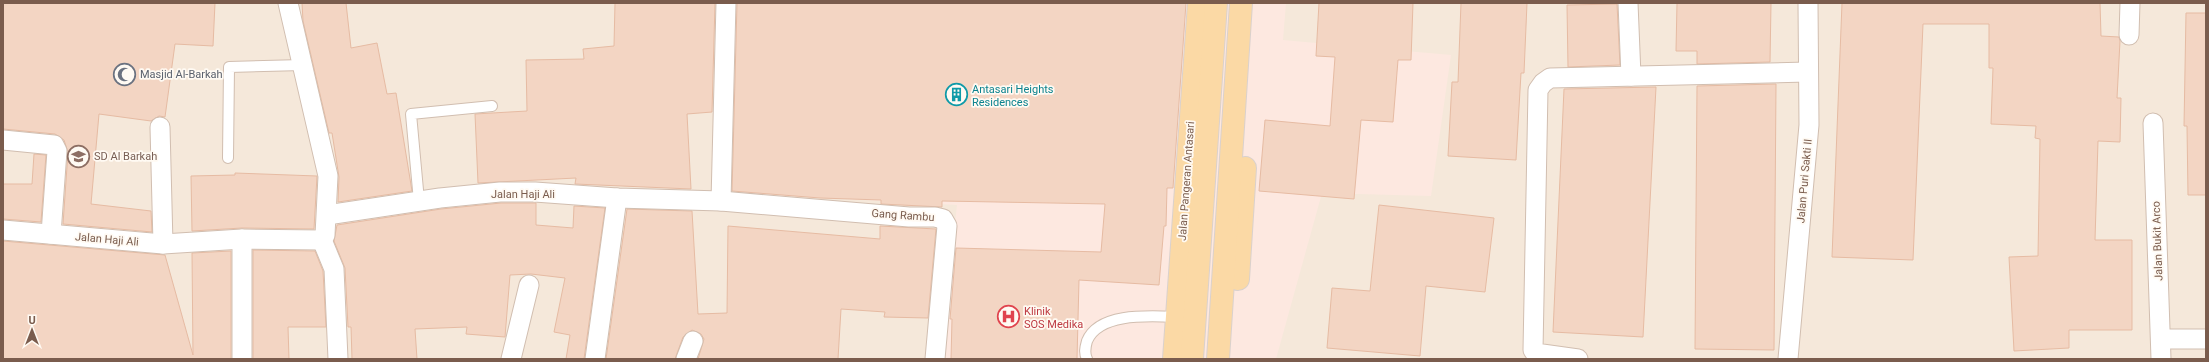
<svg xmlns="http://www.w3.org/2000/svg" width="2209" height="362" font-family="Roboto,sans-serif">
<rect width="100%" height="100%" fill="#fdf6ec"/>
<!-- residential -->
<rect fill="#f5e8da" x="3" y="3" width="2203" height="356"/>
<!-- commercial -->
<path fill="#fde8e0" d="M 733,3 L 1286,3 L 1283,40 L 1451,55 L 1431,196 L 1322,193 L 1276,359 L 940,359 L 957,205 L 734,193 Z"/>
<!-- building -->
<g fill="#f3d5c3" stroke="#e6bba3">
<path d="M 3,3 L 215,3 L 213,46 L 175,44 L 165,117 L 159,116 L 151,121 L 99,114 L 91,204 L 151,211 L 152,232 L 63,224 L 68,152 L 64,140 L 55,134 L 3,129 Z"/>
<path d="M 302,3 L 346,3 L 351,48 L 377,43 L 387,94 L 396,93 L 412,191 L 338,202 L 339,177 L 332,133 L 329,133 L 303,21 Z"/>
<path d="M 615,3 L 715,3 L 712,112 L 687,114 L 691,189 L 575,184 L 576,178 L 478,183 L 475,114 L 527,111 L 526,60 L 584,59 L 583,49 L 614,46 Z"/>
<path d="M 737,3 L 1186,3 L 1173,188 L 1167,188 L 1166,226 L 1164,226 L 1159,285 L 1079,280 L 1077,359 L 951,359 L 952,319 L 950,319 L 956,248 L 1101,252 L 1105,204 L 942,201 L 942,207 L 881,204 L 881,200 L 820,198 L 732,191 Z"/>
<path d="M 1319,3 L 1413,3 L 1411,60 L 1398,60 L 1393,122 L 1361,120 L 1354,199 L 1259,191 L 1265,120 L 1330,126 L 1335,57 L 1316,56 Z"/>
<path d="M 1461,3 L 1527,3 L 1524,73 L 1521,73 L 1516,160 L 1448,156 L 1452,82 L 1458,82 Z"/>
<path d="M 1677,3 L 1771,3 L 1770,62 L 1697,64 L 1697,51 L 1676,51 Z"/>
<path d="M 1842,3 L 2100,3 L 2101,36 L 2119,37 L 2120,41 L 2117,98 L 2121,98 L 2120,142 L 2098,141 L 2095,240 L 2132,240 L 2132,330 L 2069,330 L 2069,348 L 2014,351 L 2009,257 L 2038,256 L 2040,139 L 2035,138 L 2036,126 L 1991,124 L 1993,68 L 1989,68 L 1989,24 L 1923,24 L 1913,260 L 1832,257 Z"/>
<path d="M 1617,4 L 1620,65 L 1568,67 L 1567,5 Z"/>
<path d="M 2186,13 L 2206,13 L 2206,195 L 2188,195 L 2187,126 L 2184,126 Z"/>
<path d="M 1776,84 L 1774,350 L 1695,349 L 1697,86 Z"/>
<path d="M 1656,87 L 1643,337 L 1553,332 L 1564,89 Z"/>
<path d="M 34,154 L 46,155 L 41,222 L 3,219 L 3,184 L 32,184 Z"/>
<path d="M 235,173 L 317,176 L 314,229 L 242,228 L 192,231 L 191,176 L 235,175 Z"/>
<path d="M 501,203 L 536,203 L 536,225 L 573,228 L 574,206 L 605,208 L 584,359 L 566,359 L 570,335 L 554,332 L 565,278 L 531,274 L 510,275 L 505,337 L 466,334 L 467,327 L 415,329 L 417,359 L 352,359 L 351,327 L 348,327 L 345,268 L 334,241 L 337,225 L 441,209 Z"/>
<path d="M 1379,205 L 1494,218 L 1485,292 L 1426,286 L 1420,356 L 1327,348 L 1332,288 L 1370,291 Z"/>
<path d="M 627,209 L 692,211 L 698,314 L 727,313 L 728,226 L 880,239 L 880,226 L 936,229 L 928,318 L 884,317 L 885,312 L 841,309 L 838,359 L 698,359 L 704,339 L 701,334 L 692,330 L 683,337 L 675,359 L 606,359 Z"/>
<path d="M 3,241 L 165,255 L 193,355 L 192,253 L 231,251 L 231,359 L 3,359 Z"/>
<path d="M 253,250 L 315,251 L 323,271 L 326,327 L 288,327 L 289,359 L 253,359 Z"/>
</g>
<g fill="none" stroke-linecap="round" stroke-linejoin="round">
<defs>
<g id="lane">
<path d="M 228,158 L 229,67 L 303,65"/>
<path d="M 419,201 L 411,114 L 492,106"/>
<path d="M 1087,359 C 1084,353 1085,348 1087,341 C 1099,312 1150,316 1177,317"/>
</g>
<g id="street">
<path d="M 1628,3 L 1631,76"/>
<path d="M 2129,35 L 2130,3"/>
<path d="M 2153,123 L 2161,359"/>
<path d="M 160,127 L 163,244"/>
<path d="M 3,140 L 54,145 L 57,151 L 51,234"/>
<path d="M 721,201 L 726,3"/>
<path d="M 327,215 L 440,198 L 500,192 L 535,192 L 617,198 L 721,201 L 909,217 L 935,217 L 943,219 L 947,226 L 935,359"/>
<path d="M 3,230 L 163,244 L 242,239 L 322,240 L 325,235 L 328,176 L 288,3"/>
<path d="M 242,239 L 242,359"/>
<path d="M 322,240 L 334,269 L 338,359"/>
<path d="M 2161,339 L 2206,339"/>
<path d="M 511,359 L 529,285"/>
<path d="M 595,359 L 617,198"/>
<path d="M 686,359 L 693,341"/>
<path d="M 1578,359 L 1535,353 L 1533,350 L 1538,90 L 1543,83 L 1550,78 L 1807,72"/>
<path d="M 1788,359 L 1809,125 L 1808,3"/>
</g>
<g id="primary">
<path d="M 1238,279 L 1245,168"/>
<path d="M 1174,359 L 1199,3"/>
<path d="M 1192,359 L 1216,3"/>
<path d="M 1218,359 L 1241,3"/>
</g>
</defs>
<!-- lane casing -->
<use href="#lane" stroke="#d1beb0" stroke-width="12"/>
<!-- street casing -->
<use href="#street" stroke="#d1beb0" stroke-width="21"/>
<!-- primary casing -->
<use href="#primary" stroke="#dad1cd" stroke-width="24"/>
<!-- lane -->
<use href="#lane" stroke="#fff" stroke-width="10"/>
<!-- street -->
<use href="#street" stroke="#fff" stroke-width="19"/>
<!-- primary -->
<use href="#primary" stroke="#fbd9a5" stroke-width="22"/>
</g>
<!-- icons -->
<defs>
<symbol id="mosque-ring" viewBox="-11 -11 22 22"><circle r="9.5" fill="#fffaf3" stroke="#6b7280" stroke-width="1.5"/><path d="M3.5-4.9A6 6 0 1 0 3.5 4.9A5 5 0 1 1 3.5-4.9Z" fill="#6b7280"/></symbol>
<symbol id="building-ring" viewBox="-11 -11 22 22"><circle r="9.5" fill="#fffaf3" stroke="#0f9aa8" stroke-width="1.5"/><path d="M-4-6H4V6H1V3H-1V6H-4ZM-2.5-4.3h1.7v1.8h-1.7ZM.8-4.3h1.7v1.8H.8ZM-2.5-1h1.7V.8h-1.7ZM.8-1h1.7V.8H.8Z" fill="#0f9aa8"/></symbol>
<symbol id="school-ring" viewBox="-11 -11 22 22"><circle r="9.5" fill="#fffaf3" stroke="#8d6e63" stroke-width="1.5"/><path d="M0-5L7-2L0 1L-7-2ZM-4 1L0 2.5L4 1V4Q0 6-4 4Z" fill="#8d6e63"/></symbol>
<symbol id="hospital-ring" viewBox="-11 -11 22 22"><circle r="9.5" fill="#fffaf3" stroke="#e0444e" stroke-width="1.5"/><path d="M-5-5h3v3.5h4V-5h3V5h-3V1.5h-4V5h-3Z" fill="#e0444e"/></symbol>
</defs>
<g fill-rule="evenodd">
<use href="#mosque-ring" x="112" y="62" width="25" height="25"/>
<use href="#building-ring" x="944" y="82" width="25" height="25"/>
<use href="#school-ring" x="66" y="144" width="25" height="25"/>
<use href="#hospital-ring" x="996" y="304" width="25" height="25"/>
</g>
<g text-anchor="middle" stroke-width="3.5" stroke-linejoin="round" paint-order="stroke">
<!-- worship labels -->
<g font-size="11" fill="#5b616d" stroke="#fffaf3" text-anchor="start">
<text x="140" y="78">Masjid Al-Barkah</text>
</g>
<!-- culture labels -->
<g font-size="11" fill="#0d838f" stroke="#fffaf3" text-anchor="start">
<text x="972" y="93">Antasari Heights<tspan x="972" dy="13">Residences</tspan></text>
</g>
<!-- education labels -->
<g font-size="11" fill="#785e54" stroke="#fffaf3" text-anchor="start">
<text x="94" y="160">SD Al Barkah</text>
</g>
<!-- street labels -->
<g font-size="11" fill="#7a5c4d" stroke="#fffaf3">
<text transform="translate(1186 181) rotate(-86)" y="4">Jalan Pangeran Antasari</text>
<text transform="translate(1804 181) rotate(-85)" y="4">Jalan Puri Sakti II</text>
<text x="523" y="198">Jalan Haji Ali</text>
<text transform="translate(903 215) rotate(4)" y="4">Gang Rambu</text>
<text transform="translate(107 239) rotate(5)" y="4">Jalan Haji Ali</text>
<text transform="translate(2157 241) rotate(-92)" y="4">Jalan Bukit Arco</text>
</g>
<!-- health labels -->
<g font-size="11" fill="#be3a42" stroke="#fffaf3" text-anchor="start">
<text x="1024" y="315">Klinik<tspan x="1024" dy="13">SOS Medika</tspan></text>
</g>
</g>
<!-- border -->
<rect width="2209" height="362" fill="none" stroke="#7a5c4d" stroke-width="8"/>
<!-- north arrow -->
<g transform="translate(32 330)" stroke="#fffaf3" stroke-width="3" paint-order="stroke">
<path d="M0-3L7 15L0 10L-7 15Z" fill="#7a5c4d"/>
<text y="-6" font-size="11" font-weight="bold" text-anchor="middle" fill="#7a5c4d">U</text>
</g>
</svg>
